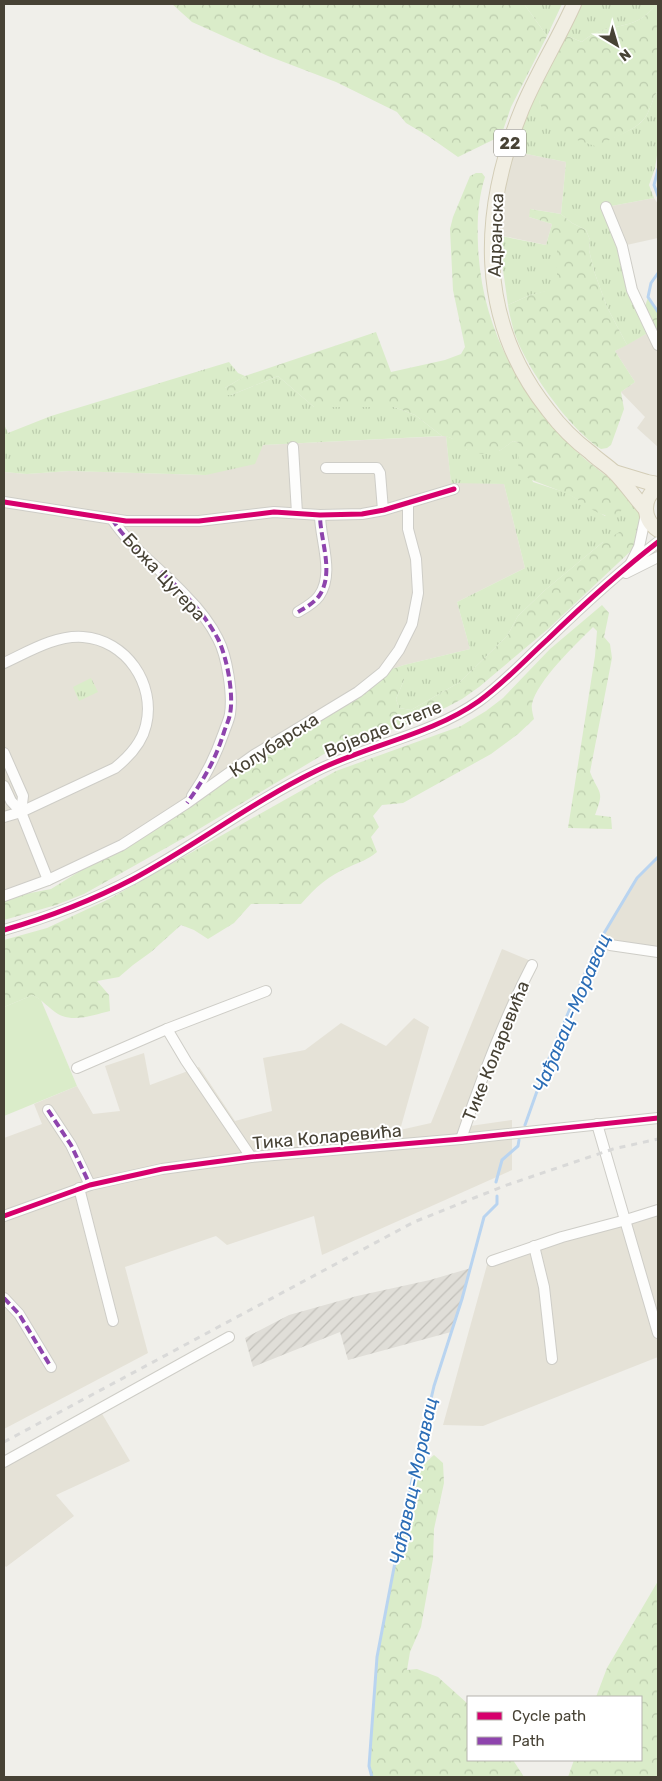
<svg xmlns="http://www.w3.org/2000/svg" width="662" height="1781" font-family="Rubik,sans-serif">
<defs>
<pattern id="industrial-furrows" width="10" height="10" patternUnits="userSpaceOnUse" patternTransform="scale(1.25)"><rect width="10" height="10" fill="#e0ded8"/><path d="M-1 1l2-2M0 10L10 0M9 11l2-2" fill="none" stroke="#c2c0ba"/></pattern>
<pattern id="grass-tufts" width="24" height="20" patternUnits="userSpaceOnUse" patternTransform="scale(1.25)"><rect width="24" height="20" fill="#daecc9"/><path d="M3 7l-1-3M5 7V3M7 7l1-3M15 17l-1-3M17 17v-4M19 17l1-3" fill="none" stroke="#bcccad"/></pattern>
<pattern id="forest-crowns" width="20" height="18" patternUnits="userSpaceOnUse" patternTransform="scale(1.25)"><rect width="20" height="18" fill="#daecc9"/><path d="M2 6a3 3 0 1 1 6 0M12 15a3 3 0 1 1 6 0" fill="none" stroke="#bcccad"/></pattern>
</defs>
<rect width="100%" height="100%" fill="#f0efea"/>
<!-- residential -->
<g fill="#e5e2d7">
<path d="M 507,150 L 566,162 L 561,214 L 531,209 L 529,217 L 552,224 L 546,245 L 493,234 Z"/>
<path d="M 654,198 L 658,204 L 658,238 L 622,246 L 606,207 Z"/>
<path d="M 651,331 L 658,345 L 658,447 L 637,428 L 645,417 L 621,392 L 635,382 L 615,351 Z"/>
<path d="M 446,436 L 451,482 L 504,484 L 525,568 L 457,602 L 470,649 L 404,665 L 383,672 L 187,803 L 48,880 L 4,896 L 4,472 L 27,474 L 69,471 L 206,475 L 263,445 Z"/>
<path d="M 658,857 L 658,952 L 597,945 L 637,878 Z"/>
<path d="M 502,949 L 531,961 L 463,1127 L 512,1120 L 512,1170 L 322,1255 L 314,1216 L 227,1245 L 216,1236 L 125,1267 L 148,1353 L 4,1429 L 4,1138 L 42,1124 L 34,1104 L 77,1086 L 93,1114 L 120,1111 L 105,1066 L 144,1053 L 150,1085 L 199,1067 L 235,1121 L 272,1111 L 263,1058 L 305,1050 L 341,1023 L 386,1046 L 414,1018 L 429,1027 L 400,1130 L 431,1123 Z"/>
<path d="M 658,1209 L 658,1357 L 483,1426 L 443,1425 L 487,1265 Z"/>
<path d="M 98,1407 L 130,1461 L 56,1495 L 74,1516 L 6,1567 L 4,1565 L 4,1458 Z"/>
</g>
<!-- industrial -->
<path fill="url(#industrial-furrows)" d="M 471,1268 L 451,1332 L 348,1360 L 340,1332 L 253,1367 L 245,1338 L 289,1315 L 357,1296 L 430,1280 Z"/>
<!-- grass -->
<g fill="url(#grass-tufts)">
<path d="M 524,4 L 562,4 L 547,36 Z"/>
<path d="M 574,4 L 656,4 C 636,34 606,20 582,42 L 560,33 Z"/>
<path d="M 658,90 L 658,149 L 655,168 L 649,185 L 654,198 L 606,207 L 651,331 L 627,345 L 607,307 L 594,271 L 589,250 L 590,240 L 586,230 L 572,223 L 561,214 L 566,162 L 507,150 L 528,97 L 538,91 L 540,104 L 613,138 C 623,133 637,128 644,119 C 650,112 652,99 658,90 Z"/>
<path d="M 501,236 L 546,245 L 557,245 L 557,289 L 530,295 L 508,305 L 500,249 Z"/>
<path d="M 229,362 L 238,373 L 245,376 L 225,388 L 231,395 L 278,376 L 314,407 L 394,407 L 415,415 L 442,436 L 263,445 L 255,464 L 206,475 L 69,471 L 27,474 L 4,472 L 4,424 L 8,433 L 51,416 Z"/>
<path d="M 446,436 L 456,440 L 467,450 L 499,451 L 513,441 L 519,443 L 533,482 L 567,493 L 605,516 L 624,490 L 642,512 L 637,540 L 603,542 L 544,591 L 518,616 L 507,636 L 460,682 L 411,710 L 399,708 L 396,699 L 404,680 L 404,665 L 470,649 L 457,602 L 525,568 L 504,484 L 451,483 Z"/>
<path d="M 91,678 L 98,692 L 79,701 L 73,687 Z"/>
</g>
<!-- forest -->
<g fill="url(#forest-crowns)">
<path d="M 172,4 L 524,4 L 547,36 L 511,107 L 501,136 L 458,157 L 428,136 L 406,123 L 397,112 L 336,82 L 268,56 L 192,22 Z"/>
<path d="M 656,4 L 658,4 L 658,90 C 652,99 650,112 644,119 C 634,131 609,140 595,146 L 556,133 L 540,104 L 537,91 L 560,33 L 582,42 C 606,20 636,34 656,4 Z"/>
<path d="M 476,173 L 482,173 L 485,177 C 478,199 477,222 478,245 C 481,326 518,392 574,449 C 586,461 599,470 612,480 C 616,483 622,486 624,490 C 626,492 627,497 628,500 L 617,517 C 592,516 585,501 565,493 C 549,486 534,482 518,473 L 519,443 L 513,441 C 498,452 496,456 477,453 C 473,452 469,451 465,449 C 457,443 453,436 442,436 L 415,415 L 394,407 L 314,407 L 278,376 L 231,395 L 224,395 L 225,388 L 245,376 L 376,332 L 391,372 L 445,360 L 461,354 L 465,347 L 453,290 L 450,229 L 453,217 L 470,176 Z"/>
<path d="M 530,209 L 561,214 L 572,223 L 586,230 L 590,240 L 589,250 L 594,271 L 607,307 L 627,345 L 615,351 L 635,382 L 621,392 L 624,409 L 611,445 L 607,448 L 601,449 C 569,429 523,364 513,328 C 511,320 509,312 508,305 L 530,295 L 557,288 L 557,245 L 546,245 L 552,224 L 529,217 Z"/>
<path d="M 648,297 L 658,312 L 658,345 L 643,313 Z"/>
<path d="M 631,525 L 638,532 L 634,548 L 548,629 L 479,687 L 462,699 L 447,707 L 400,727 L 334,748 L 189,835 L 84,894 L 56,905 L 4,920 L 4,898 L 51,889 L 122,845 L 383,672 L 404,665 L 404,680 L 396,699 L 399,708 L 411,710 L 460,682 L 507,636 L 518,616 L 544,591 L 603,542 Z"/>
<path d="M 602,605 L 609,613 L 604,637 L 610,644 L 612,658 L 590,772 C 599,795 605,789 595,815 L 611,817 L 612,829 L 568,828 L 595,656 L 597,631 L 593,627 C 576,644 537,681 532,704 C 531,708 533,715 534,719 L 518,734 L 491,754 L 403,803 L 382,805 L 373,816 L 379,827 L 371,837 L 377,852 C 366,861 361,861 349,867 C 329,875 315,888 301,904 L 251,904 L 234,923 L 208,939 L 194,930 L 181,925 L 151,952 L 133,965 L 119,977 L 97,981 L 109,995 L 110,1011 C 93,1015 71,1024 55,1012 C 47,1006 42,1000 33,995 L 4,1007 L 4,940 L 47,928 L 109,899 L 336,771 L 461,726 L 486,711 L 503,698 L 550,649 Z"/>
<path d="M 434,1455 L 443,1463 L 444,1483 L 434,1529 L 433,1559 L 421,1627 L 410,1652 L 407,1670 L 417,1669 L 438,1677 L 468,1704 L 468,1760 L 513,1760 L 524,1777 L 370,1777 L 369,1766 L 377,1657 L 404,1515 L 411,1484 L 424,1464 Z"/>
<path d="M 658,1581 L 658,1777 L 568,1777 L 574,1760 L 641,1760 L 641,1697 L 596,1697 L 607,1668 Z"/>
</g>
<!-- garden -->
<path fill="#daecc9" d="M 33,995 L 41,1000 L 77,1086 L 4,1116 L 4,1007 Z"/>
<g fill="none" stroke-linecap="round" stroke-linejoin="round">
<!-- stream -->
<g stroke="#b9d4f0" stroke-width="3">
<path d="M 658,169 L 654,185 L 658,196"/>
<path d="M 658,273 L 651,283 L 648,297 L 658,312"/>
<path d="M 525,1125 L 547,1063 L 597,945 L 637,878 L 658,857"/>
<path d="M 496,1182 L 502,1160 L 518,1146 L 519,1140"/>
<path d="M 372,1777 L 369,1766 L 377,1657 L 404,1515 L 434,1386 L 462,1299 L 484,1217 L 497,1204 L 497,1196"/>
</g>
<defs>
<g id="minor">
<path d="M 606,207 L 622,246 L 632,290 L 658,345"/>
<path d="M 293,447 L 297,513"/>
<path d="M 326,468 L 377,468 L 380,473 L 383,510"/>
<path d="M 4,502 L 126,521 L 199,521 L 274,512 L 320,515 L 362,514 L 384,510 L 454,489"/>
<path d="M 112,519 C 131,548 162,570 186,596 C 198,608 210,623 218,639 C 227,656 233,694 230,714 C 229,720 226,726 224,732 C 216,755 206,776 192,796"/>
<path d="M 631,563 L 639,547 L 646,514"/>
<path d="M 626,573 L 658,557"/>
<path d="M 298,612 C 305,608 314,603 319,596 C 335,573 320,540 320,515"/>
<path d="M 4,663 C 28,652 55,635 83,637 C 126,640 156,684 146,725 C 142,743 130,756 115,768 L 21,812 L 4,817"/>
<path d="M 4,753 L 23,796 L 21,812"/>
<path d="M 4,786 L 11,801 L 21,812 L 48,880"/>
<path d="M 4,896 L 48,880 L 122,845 L 187,803 L 254,755 L 358,692 L 383,672 L 399,650 L 412,624 L 418,593 L 416,559 L 408,529 L 408,503"/>
<path d="M 4,930 C 49,917 91,901 133,879 C 195,846 252,802 316,771 C 368,745 431,735 479,701 C 504,683 525,660 548,639 C 583,605 619,572 658,542"/>
<path d="M 610,945 L 658,952"/>
<path d="M 77,1068 L 167,1029"/>
<path d="M 48,1110 L 71,1145 L 90,1185"/>
<path d="M 597,1124 L 658,1333"/>
<path d="M 461,1139 C 481,1079 503,1021 532,965"/>
<path d="M 251,1157 L 186,1061 L 167,1029 L 266,991"/>
<path d="M 79,1188 L 113,1321"/>
<path d="M 4,1216 L 90,1185 L 162,1169 L 251,1157 L 461,1139 L 658,1118"/>
<path d="M 534,1246 L 544,1287 L 552,1359"/>
<path d="M 492,1261 L 562,1237 L 626,1220 L 658,1210"/>
<path d="M 4,1298 L 19,1314 L 51,1367"/>
<path d="M 4,1462 L 229,1337"/>
</g>
<g id="major">
<path d="M 574,4 C 558,40 537,73 522,109 C 480,212 476,319 548,410 C 560,426 575,441 591,453 C 598,460 607,465 614,472 C 626,484 635,498 646,510"/>
<path d="M 614,472 L 647,482 L 658,484"/>
<path d="M 658,487 C 642,498 642,519 658,530"/>
</g>
</defs>
<!-- minor casing -->
<use href="#minor" stroke="#cecdc7" stroke-width="12"/>
<!-- major casing -->
<use href="#major" stroke="#d3cdb7" stroke-width="16"/>
<!-- minor -->
<use href="#minor" stroke="#fdfdfc" stroke-width="10"/>
<!-- major -->
<use href="#major" stroke="#f1eee3" stroke-width="14"/>
<!-- rail -->
<path stroke="#d9d9d8" stroke-width="3" stroke-dasharray="6 6" stroke-linecap="butt" d="M 4,1442 L 414,1222 L 504,1186 L 613,1149 L 658,1139"/>
<!-- quiet -->
<g stroke="#8e44ad" stroke-width="4" stroke-dasharray="8 4" stroke-linecap="butt">
<path d="M 112,519 C 131,549 162,570 186,596 C 198,608 210,624 218,639 C 227,657 234,695 230,714 C 229,720 226,726 224,732 C 215,761 204,779 187,803"/>
<path d="M 298,612 C 305,608 314,603 319,596 C 335,573 320,540 320,515"/>
<path d="M 48,1110 L 71,1145 L 90,1185"/>
<path d="M 4,1298 L 19,1314 L 51,1367"/>
</g>
<defs>
<g id="cycleway">
<path d="M 4,502 L 126,521 L 199,521 L 274,512 L 320,515 L 362,514 L 384,510 L 454,489"/>
<path d="M 4,930 C 49,917 91,901 133,879 C 195,846 252,802 316,771 C 368,745 431,735 479,701 C 504,683 525,660 548,639 C 583,605 619,572 658,542"/>
<path d="M 4,1216 L 90,1185 L 162,1169 L 251,1157 L 461,1139 L 658,1118"/>
</g>
</defs>
<!-- cycleway casing -->
<use href="#cycleway" stroke="#fff" stroke-width="8"/>
<!-- cycleway -->
<use href="#cycleway" stroke="#d6006c" stroke-width="5"/>
</g>
<g text-anchor="middle" stroke-width="4" stroke-linejoin="round" paint-order="stroke">
<!-- shield labels -->
<rect fill="#fff" stroke="#7e7b72" stroke-width="1" x="494" y="129.5" width="32" height="27" rx="4"/>
<g font-size="16" font-weight="bold" fill="#474235">
<text x="510" y="149">22</text>
</g>
<!-- street labels -->
<g font-size="18" fill="#474235" stroke="#fff">
<text transform="translate(496 235) rotate(-88)" y="6">Адранска</text>
<text transform="translate(164 577) rotate(47)" y="6">Божа Цугера</text>
<text transform="translate(383 729) rotate(-22)" y="6">Војводе Степе</text>
<text transform="translate(274 745) rotate(-33)" y="6">Колубарска</text>
<text transform="translate(496 1051) rotate(-68)" y="6">Тике Коларевића</text>
<text transform="translate(327 1137) rotate(-5)" y="6">Тика Коларевића</text>
</g>
<!-- water labels -->
<g font-size="19" font-style="italic" fill="#2b6db6" stroke="#fff">
<text transform="translate(571 1013) rotate(-67)" y="7">Чађавац-Моравац</text>
<text transform="translate(413 1481) rotate(-78)" y="7">Чађавац-Моравац</text>
</g>
</g>
<!-- border -->
<rect width="662" height="1781" fill="none" stroke="#474235" stroke-width="10"/>
<!-- legend -->
<rect x="467" y="1696" width="175" height="65" fill="#ffffff" stroke="#b5b3ae"/>
<rect x="477" y="1712" width="25" height="8" fill="#d6006c" stroke="#b5b3ae"/>
<text x="512" y="1721" font-size="15" fill="#474235">Cycle path</text>
<rect x="477" y="1737" width="25" height="8" fill="#8e44ad" stroke="#b5b3ae"/>
<text x="512" y="1746" font-size="15" fill="#474235">Path</text>
<!-- north arrow -->
<g transform="translate(617 45) rotate(142)" stroke="#ffffff" stroke-width="4" paint-order="stroke">
<path d="M0-4L9 19L0 12L-9 19Z" fill="#474235"/>
<text y="-8" font-size="14" font-weight="bold" text-anchor="middle" fill="#474235">N</text>
</g>
</svg>
